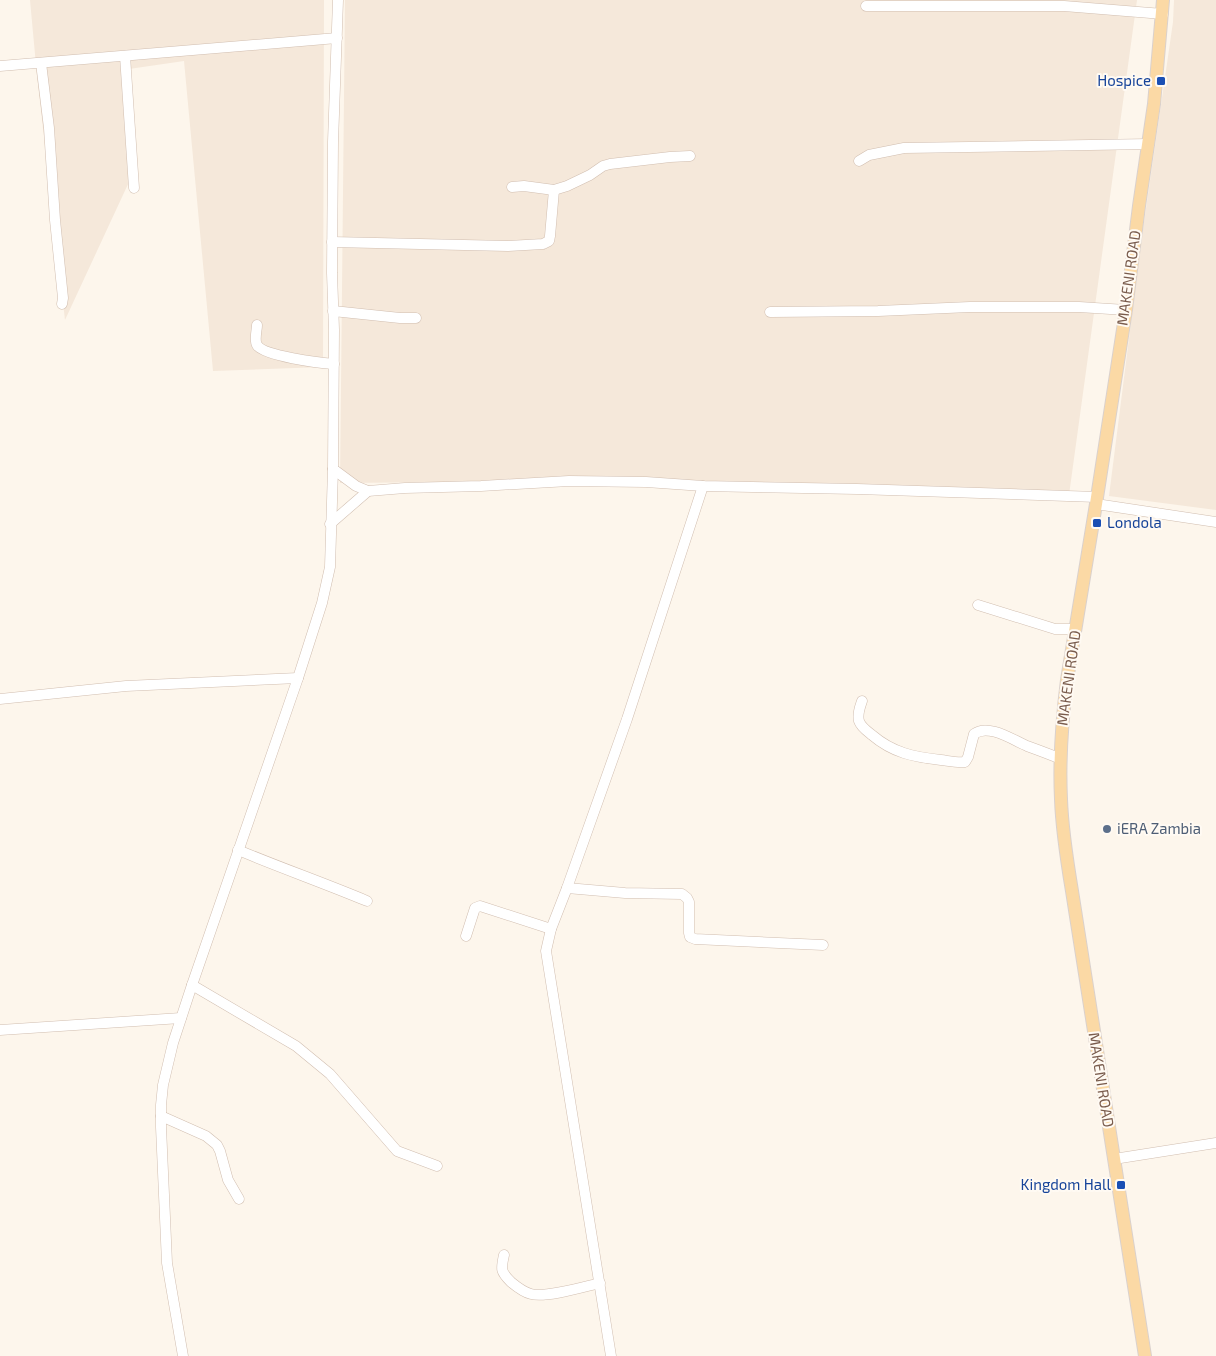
<svg xmlns="http://www.w3.org/2000/svg" width="1216" height="1356" font-family="'Exo 2',sans-serif">
<rect width="100%" height="100%" fill="#fdf6ec"/>
<!-- residential -->
<g fill="#f5e8da">
<path d="M 30,0 L 324,0 L 323,367 L 213,371 L 184,61 L 129,69 L 129,182 L 65,320 L 37,76 Z"/>
<path d="M 345,0 L 1137,0 L 1069,495 L 685,480 L 340,483 Z"/>
<path d="M 1174,0 L 1216,0 L 1216,510 L 1109,496 L 1142,236 L 1173,22 Z"/>
</g>
<g fill="none" stroke-linecap="round" stroke-linejoin="round">
<defs>
<g id="minor">
<path d="M 866,6 L 1064,6 L 1163,14"/>
<path d="M 125,56 L 134,188"/>
<path d="M 41,63 L 49,128 L 55,220 L 63,298 L 62,304"/>
<path d="M 0,66 L 337,38"/>
<path d="M 859,161 L 869,155 L 904,148 L 1149,144"/>
<path d="M 512,187 L 524,186 L 554,190 L 567,186 L 590,175 L 603,166 L 610,164 L 670,157 L 690,156"/>
<path d="M 332,242 L 508,246 L 543,244 L 549,241 L 550,236 L 554,190"/>
<path d="M 333,311 L 400,318 L 416,318"/>
<path d="M 770,312 L 878,311 L 970,307 L 1079,307 L 1126,310"/>
<path d="M 257,325 C 257,330 254,340 257,345 C 263,356 320,363 334,364"/>
<path d="M 333,469 L 356,486 L 368,491 L 405,488 L 481,486 L 569,481 L 646,482 L 703,486 L 857,489 L 1097,497"/>
<path d="M 1096,504 L 1216,522"/>
<path d="M 330,524 L 368,491"/>
<path d="M 978,605 L 1055,629 L 1076,629"/>
<path d="M 0,699 L 126,686 L 298,678"/>
<path d="M 862,701 C 860,707 857,714 859,721 C 861,727 867,731 872,735 C 893,753 914,757 941,760 C 949,761 957,763 965,762 L 968,757 L 974,734 C 988,723 1013,740 1027,746 C 1038,750 1049,754 1061,759"/>
<path d="M 238,850 C 281,868 324,883 367,901"/>
<path d="M 567,888 L 625,893 L 682,894 L 687,898 L 689,902 L 689,933 L 690,937 L 695,939 L 823,945"/>
<path d="M 466,936 L 475,908 L 480,906 L 551,929"/>
<path d="M 192,985 L 296,1046 L 330,1074 L 397,1151 L 437,1166"/>
<path d="M 0,1030 L 181,1018"/>
<path d="M 161,1116 L 206,1136 L 217,1145 L 220,1151 L 228,1180 L 239,1199"/>
<path d="M 1114,1159 L 1216,1143"/>
<path d="M 504,1255 C 501,1269 500,1271 511,1282 C 517,1287 523,1292 531,1294 C 546,1298 583,1287 600,1283"/>
<path d="M 183,1356 L 167,1263 L 161,1127 L 161,1105 L 163,1085 L 173,1043 L 192,985 L 298,678 L 322,603 L 330,567 L 333,469 L 334,330 L 332,273 L 333,142 L 338,0"/>
<path d="M 611,1356 L 546,951 L 551,929 L 567,888 L 627,719 L 703,486"/>
</g>
<path id="major" d="M 1145,1356 L 1072,891 C 1067,861 1062,830 1061,799 C 1059,759 1062,720 1067,680 L 1096,504 L 1126,310 L 1139,206 L 1154,104 L 1163,0"/>
</defs>
<!-- minor casing -->
<use href="#minor" stroke="#d1beb0" stroke-width="11"/>
<!-- major casing -->
<use href="#major" stroke="#dad1cd" stroke-width="14"/>
<!-- minor -->
<use href="#minor" stroke="#fff" stroke-width="10"/>
<!-- major -->
<use href="#major" stroke="#fbd9a5" stroke-width="12"/>
</g>
<!-- markers -->
<g fill="#1a4fb4" stroke="#fffaf3" stroke-width="2">
<rect x="1156" y="76" width="10" height="10" rx="2.5"/>
<rect x="1092" y="518" width="10" height="10" rx="2.5"/>
<rect x="1116" y="1180" width="10" height="10" rx="2.5"/>
</g>
<circle fill="#5c6f8a" stroke="#fffaf3" stroke-width="2" cx="1107" cy="829" r="5"/>
<g text-anchor="middle" stroke-width="4" stroke-linejoin="round" paint-order="stroke">
<!-- transit labels -->
<g font-size="15" fill="#164399" stroke="#fffaf3" text-anchor="end">
<text x="1151" y="86">Hospice</text>
<text x="1107" y="528" text-anchor="start">Londola</text>
<text x="1111" y="1190">Kingdom Hall</text>
</g>
<!-- street labels -->
<g font-size="15" fill="#7a5c4d" stroke="#fffaf3">
<text transform="translate(1129 278) rotate(-82)" y="5">MAKENI ROAD</text>
<text transform="translate(1069 678) rotate(-82)" y="5">MAKENI ROAD</text>
<text transform="translate(1101 1080) rotate(81)" y="5">MAKENI ROAD</text>
</g>
<!-- service labels -->
<g font-size="15" fill="#4e5e75" stroke="#fffaf3" text-anchor="start">
<text x="1117" y="834">iERA Zambia</text>
</g>
</g>
</svg>
